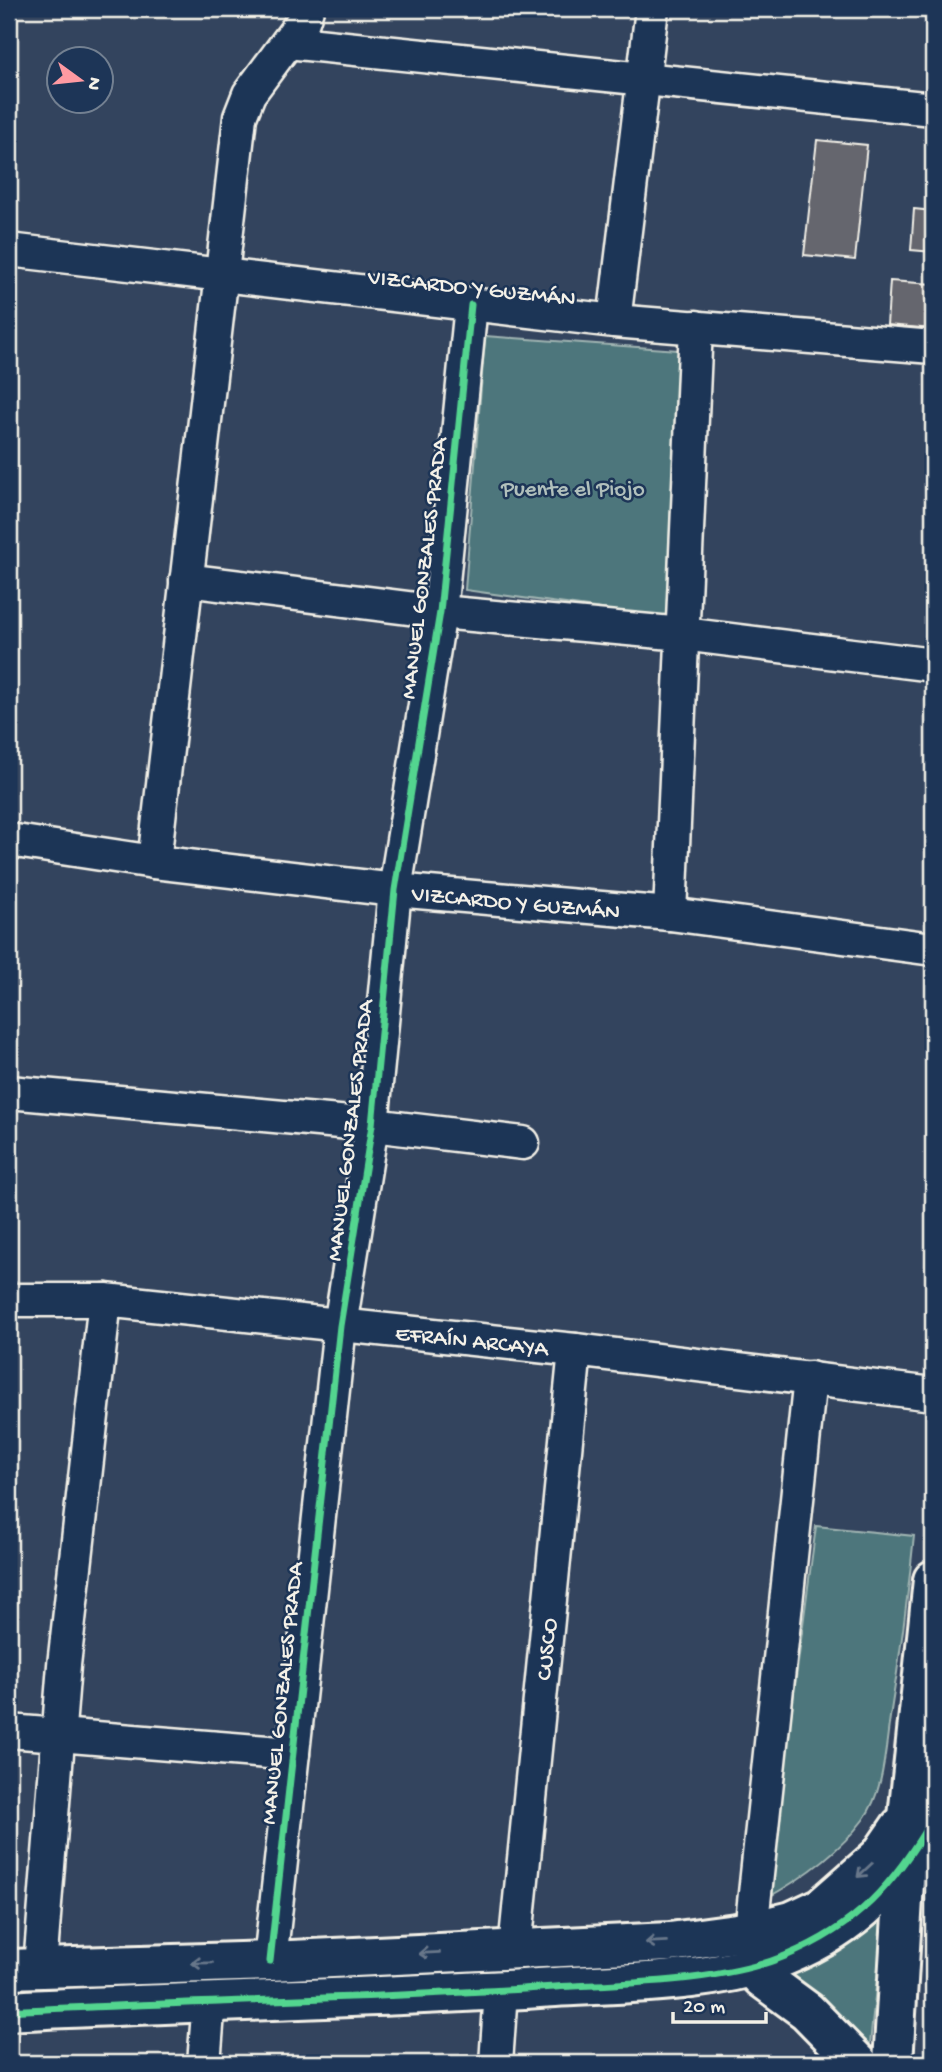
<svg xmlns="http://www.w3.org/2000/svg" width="942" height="2072" font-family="'Gochi Hand',sans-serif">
<rect width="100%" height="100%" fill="#33445e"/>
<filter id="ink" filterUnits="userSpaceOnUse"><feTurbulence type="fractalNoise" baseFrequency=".0143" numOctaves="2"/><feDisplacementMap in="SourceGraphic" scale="14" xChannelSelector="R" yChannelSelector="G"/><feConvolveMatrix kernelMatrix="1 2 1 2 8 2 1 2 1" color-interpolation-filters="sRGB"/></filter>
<g filter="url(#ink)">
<!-- green -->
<g fill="#4d767b" stroke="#a0b4b2" stroke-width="2">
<path d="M 485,336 L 678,350 L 666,618 L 465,590 Z"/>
<path d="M 816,1526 L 914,1536 C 908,1596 900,1657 890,1717 C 885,1751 884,1792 863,1820 C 838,1853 803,1878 767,1898 Z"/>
<path d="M 884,1911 L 870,2044 L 865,2043 L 791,1981 L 788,1967 Z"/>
</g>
<!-- building -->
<g fill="#65666e" stroke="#f4f1e8" stroke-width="2">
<path d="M 817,140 L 867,145 L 855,260 L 804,255 Z"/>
<path d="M 914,209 L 933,211 L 933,252 L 911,250 Z"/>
<path d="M 890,281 L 933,284 L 933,329 L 887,325 Z"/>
</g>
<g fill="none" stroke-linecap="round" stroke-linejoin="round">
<defs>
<g id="minor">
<path d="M 288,42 L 933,109"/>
<path d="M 9,250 L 614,321 L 933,347"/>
<path d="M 614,321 L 652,9"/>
<path d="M 186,580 L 440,612 L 683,634 L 933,665"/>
<path d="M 9,840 L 154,862 L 395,890 L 670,914 L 933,949"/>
<path d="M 154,862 L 240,117 L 249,94 L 303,21 L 307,9"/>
<path d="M 670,914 L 696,327"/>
<path d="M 9,1092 L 372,1125 L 523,1143"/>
<path d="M 9,1300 L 105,1300 L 575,1350 L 933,1394"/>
<path d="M 9,1731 L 293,1754"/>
<path d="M 751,1931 L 810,1378"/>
<path d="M 515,1949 L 575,1350"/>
<path d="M 270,1961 L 340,1326 L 372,1125 L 395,890 L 440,612 L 471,305"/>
<path d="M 40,1967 L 64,1665 L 105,1300"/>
<path d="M 204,2063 L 209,2001"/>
<path d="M 496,2063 L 501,1991"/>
</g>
<g id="tertiary">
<path d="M 752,1944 L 752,1967 L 762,1978 L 807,2011 L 858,2063"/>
<path d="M 9,1969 L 270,1961 L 670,1942 L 751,1931 L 792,1921 L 822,1907 L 880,1856 L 900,1827"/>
<path d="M 9,2011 C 191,2001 373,1999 555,1987 C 625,1983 720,1983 785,1956 C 858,1926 894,1884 933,1818"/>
</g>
<path id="trunk" d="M 893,2063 L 908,1817 L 933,1580"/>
</defs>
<!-- minor casing -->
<use href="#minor" stroke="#f4f1e8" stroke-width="37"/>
<!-- tertiary casing -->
<use href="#tertiary" stroke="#f4f1e8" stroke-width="44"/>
<!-- trunk casing -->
<use href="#trunk" stroke="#f4f1e8" stroke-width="44"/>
<!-- minor -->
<use href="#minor" stroke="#1d3557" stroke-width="32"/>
<!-- tertiary -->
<use href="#tertiary" stroke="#1d3557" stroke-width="38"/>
<!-- trunk -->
<use href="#trunk" stroke="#1d3557" stroke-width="38"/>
<defs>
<g id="cycleway">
<path d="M 270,1961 L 340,1326 L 372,1125 L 395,890 L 440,612 L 471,305"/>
<path d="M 9,2011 C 191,2001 373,1999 555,1987 C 625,1983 720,1983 785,1956 C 858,1926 894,1884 933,1818"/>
</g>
</defs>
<!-- cycleway casing -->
<use href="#cycleway" stroke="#1d3557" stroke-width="11"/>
<!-- cycleway -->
<use href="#cycleway" stroke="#53d58f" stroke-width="7"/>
</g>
<!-- one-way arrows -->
<defs><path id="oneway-shaft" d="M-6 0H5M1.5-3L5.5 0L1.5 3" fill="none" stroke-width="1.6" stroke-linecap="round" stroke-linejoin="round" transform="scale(1.75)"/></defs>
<g stroke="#68778a">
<use href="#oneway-shaft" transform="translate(865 1870) rotate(137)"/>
<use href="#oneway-shaft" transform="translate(656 1942) rotate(177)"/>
<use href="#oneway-shaft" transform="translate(429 1953) rotate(177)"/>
<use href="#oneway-shaft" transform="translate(202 1963) rotate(179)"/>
</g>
</g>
<g text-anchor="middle" stroke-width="5" stroke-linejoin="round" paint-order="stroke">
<!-- street labels -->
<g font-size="23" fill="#f4f1e8" stroke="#1d3557">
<text transform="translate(472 286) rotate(6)" y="8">VIZCARDO Y GUZMÁN</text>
<text transform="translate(422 568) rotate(-83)" y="8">MANUEL GONZALES PRADA</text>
<text transform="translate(516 901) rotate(5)" y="8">VIZCARDO Y GUZMÁN</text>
<text transform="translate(348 1130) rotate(-83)" y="8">MANUEL GONZALES PRADA</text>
<text transform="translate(472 1339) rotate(6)" y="8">EFRAÍN ARCAYA</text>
<text transform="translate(545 1649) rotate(-84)" y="8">CUSCO</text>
<text transform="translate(280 1693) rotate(-84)" y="8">MANUEL GONZALES PRADA</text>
</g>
<!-- park labels -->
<g font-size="23" fill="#b1c0bc" stroke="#1d3557">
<text x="573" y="495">Puente el Piojo</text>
</g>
</g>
<!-- margin -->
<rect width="942" height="2072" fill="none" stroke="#1d3557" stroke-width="35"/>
<rect x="18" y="18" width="907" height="2037" fill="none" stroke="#f4f1e8" stroke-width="2.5" filter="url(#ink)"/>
<!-- north arrow -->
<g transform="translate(80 80) rotate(105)"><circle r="33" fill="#1d3557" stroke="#738091" stroke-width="2"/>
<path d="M0-5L12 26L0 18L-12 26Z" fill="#ff9aa2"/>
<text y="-10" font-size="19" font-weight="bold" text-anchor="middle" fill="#f4f1e8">N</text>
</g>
<!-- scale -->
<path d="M673 2012v10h93v-10" fill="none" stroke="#f4f1e8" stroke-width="3.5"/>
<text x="683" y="2012" font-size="21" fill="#f4f1e8" stroke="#1d3557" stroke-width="5" paint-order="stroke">20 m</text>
</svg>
